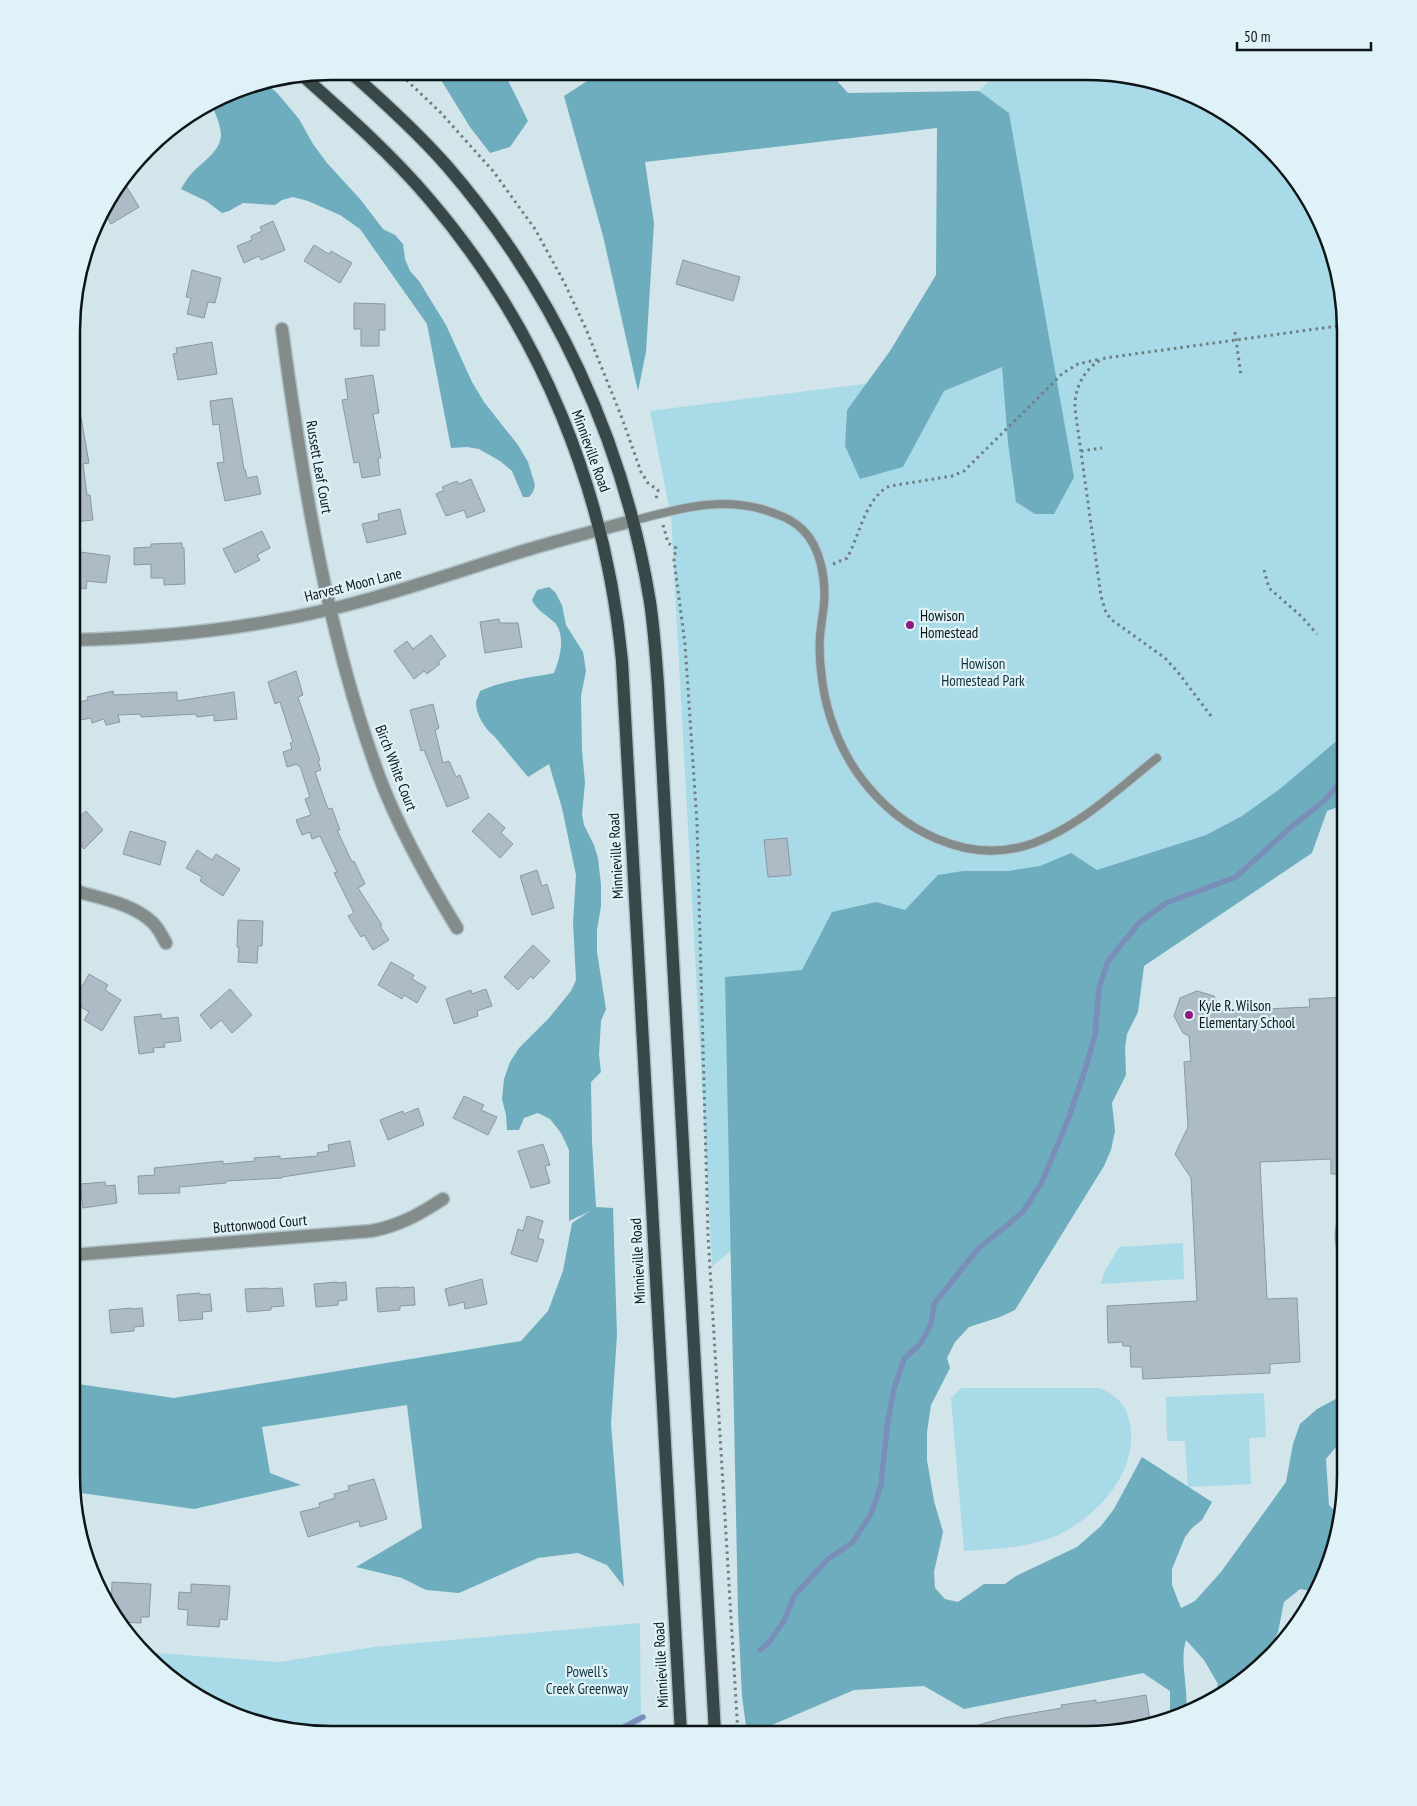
<svg xmlns="http://www.w3.org/2000/svg" width="1417" height="1806" font-family="'PT Sans Narrow',sans-serif">
<rect width="100%" height="100%" fill="#d1e5eb"/>
<!-- green -->
<g fill="#a9dae8">
<path d="M 998,73 L 1120,74 L 1185,91 L 1230,115 L 1281,160 L 1311,202 L 1337,264 L 1346,331 L 1346,771 L 712,1266 L 671,516 L 650,411 L 1053,360 L 1009,113 L 979,91 Z"/>
<path d="M 1183,1243 L 1184,1279 L 1101,1284 L 1104,1273 L 1119,1247 Z"/>
<path d="M 961,1388 L 1100,1388 C 1117,1396 1127,1405 1130,1424 C 1139,1471 1098,1516 1058,1535 C 1029,1548 995,1549 964,1551 L 951,1398 Z"/>
<path d="M 1264,1393 L 1266,1437 L 1249,1438 L 1251,1484 L 1188,1487 L 1185,1441 L 1167,1441 L 1166,1397 Z"/>
<path d="M 640,1623 L 641,1734 L 314,1734 L 248,1721 L 187,1691 L 147,1658 L 143,1652 L 279,1662 L 374,1647 Z"/>
</g>
<!-- forest -->
<g fill="#6eadbe">
<path d="M 436,72 L 504,72 L 528,121 L 510,147 L 490,153 L 470,127 Z"/>
<path d="M 601,72 L 830,73 L 848,93 L 979,91 L 1009,113 L 1074,477 L 1054,514 L 1035,514 L 1016,502 L 1008,443 L 1002,367 L 944,391 L 903,467 L 860,479 L 845,446 L 847,410 L 890,351 L 936,275 L 937,128 L 645,162 L 654,223 L 646,352 L 638,391 L 603,236 L 564,96 Z"/>
<path d="M 265,82 L 278,94 L 299,119 L 313,144 L 327,163 L 360,199 L 383,229 L 395,235 L 403,244 L 405,259 L 410,271 L 419,281 L 446,325 L 472,382 L 484,402 L 518,445 L 528,462 L 535,485 L 533,492 L 529,497 L 523,497 L 512,471 L 500,461 L 479,449 L 467,447 L 451,448 L 427,324 L 360,229 L 340,215 L 308,201 L 293,197 L 282,200 L 275,205 L 243,203 L 229,211 L 222,213 L 206,201 L 181,189 C 184,184 188,177 192,173 C 202,162 219,153 221,136 C 221,126 216,115 212,106 L 248,85 Z"/>
<path d="M 549,587 L 555,592 L 562,605 L 566,625 L 583,652 L 586,671 L 581,696 L 582,750 L 585,783 L 582,814 L 584,825 L 594,845 L 598,858 L 601,885 L 601,906 L 597,930 L 597,952 L 606,1009 L 601,1021 L 599,1055 L 601,1072 L 591,1082 L 592,1142 L 596,1207 L 613,1208 L 617,1335 L 611,1424 L 624,1587 L 607,1565 L 578,1553 L 538,1558 L 459,1593 L 426,1590 L 402,1578 L 356,1567 L 422,1528 L 407,1405 L 262,1427 L 270,1473 L 301,1485 L 194,1509 L 74,1492 L 71,1475 L 71,1383 L 174,1398 L 521,1341 L 548,1311 L 563,1271 L 572,1223 L 590,1211 L 569,1221 L 569,1150 L 561,1133 L 550,1119 L 538,1113 L 524,1118 L 519,1130 L 507,1130 L 506,1115 L 502,1099 L 504,1079 L 510,1062 L 519,1048 L 549,1018 L 571,991 L 576,980 L 573,923 L 576,875 L 562,808 L 549,764 L 528,777 L 494,736 C 486,730 476,715 476,703 C 476,700 479,695 480,691 C 504,680 529,678 554,673 C 560,658 566,636 555,623 C 547,615 537,611 532,600 L 537,590 Z"/>
<path d="M 1346,733 L 1346,804 L 1327,811 L 1312,853 L 1144,966 L 1138,1012 L 1127,1034 L 1125,1048 L 1126,1075 L 1112,1103 L 1115,1131 L 1111,1150 L 1104,1166 L 1015,1310 L 1000,1317 L 969,1327 L 955,1342 L 947,1358 L 950,1368 L 931,1405 L 927,1432 L 927,1460 L 934,1501 L 943,1532 L 934,1572 L 935,1588 L 945,1599 L 958,1602 L 984,1584 L 1005,1584 L 1016,1576 L 1077,1547 L 1101,1526 L 1114,1509 L 1142,1457 L 1212,1502 L 1202,1520 L 1192,1528 L 1185,1537 L 1172,1569 L 1172,1585 L 1181,1608 L 1195,1601 L 1221,1572 L 1286,1482 L 1293,1444 L 1300,1424 L 1317,1409 L 1345,1394 L 1345,1436 L 1326,1459 L 1329,1505 L 1340,1517 L 1332,1558 L 1316,1592 L 1300,1589 L 1284,1602 L 1278,1632 L 1264,1663 L 1213,1701 L 1218,1684 L 1204,1660 L 1186,1640 C 1179,1664 1189,1687 1186,1712 L 1170,1719 L 1170,1691 L 1143,1673 L 964,1709 L 924,1686 L 854,1690 L 751,1734 L 747,1734 L 742,1696 L 738,1613 L 725,977 L 802,970 L 832,912 L 876,902 L 905,910 L 938,875 L 963,871 L 1008,871 L 1040,866 L 1071,853 L 1097,870 L 1206,835 L 1242,816 L 1281,788 Z"/>
</g>
<g fill="none" stroke-linecap="round" stroke-linejoin="round">
<!-- stream -->
<g stroke="#798eb9" stroke-width="5.5">
<path d="M 760,1650 L 769,1642 L 784,1621 L 794,1596 L 828,1559 L 852,1543 L 871,1514 L 881,1485 L 887,1427 L 894,1388 L 904,1359 L 921,1343 L 931,1324 L 934,1304 L 978,1249 L 1023,1212 L 1042,1182 L 1069,1117 L 1085,1070 L 1095,1035 L 1099,988 L 1108,961 L 1139,923 L 1166,903 L 1236,877 L 1290,828 L 1324,801 L 1346,776"/>
<path d="M 590,1734 L 622,1728 L 643,1717"/>
</g>
</g>
<!-- building -->
<g fill="#acbbc6" stroke="#8a98a3">
<path d="M 123,181 L 139,207 L 111,224 L 103,211 L 106,202 Z"/>
<path d="M 273,221 L 285,250 L 261,260 L 259,256 L 244,263 L 237,246 L 252,240 L 251,236 L 262,231 L 260,227 Z"/>
<path d="M 314,245 L 329,254 L 331,251 L 352,263 L 340,283 L 304,261 Z"/>
<path d="M 683,260 L 740,277 L 733,301 L 676,284 Z"/>
<path d="M 192,270 L 221,278 L 215,303 L 208,302 L 204,318 L 187,314 L 191,298 L 186,297 Z"/>
<path d="M 354,303 L 385,304 L 385,330 L 379,330 L 379,346 L 361,346 L 361,329 L 354,329 Z"/>
<path d="M 212,342 L 217,374 L 178,380 L 173,354 L 177,353 L 176,348 Z"/>
<path d="M 373,375 L 379,413 L 373,414 L 381,458 L 378,458 L 380,475 L 362,478 L 359,462 L 354,463 L 342,400 L 348,399 L 345,379 Z"/>
<path d="M 232,398 L 244,469 L 245,469 L 247,478 L 257,476 L 261,494 L 225,501 L 217,463 L 224,462 L 219,424 L 213,425 L 210,401 Z"/>
<path d="M 81,417 L 89,463 L 83,464 L 87,495 L 90,495 L 93,520 L 73,522 L 73,418 Z"/>
<path d="M 471,479 L 485,511 L 467,518 L 464,510 L 446,516 L 436,494 L 444,490 L 442,487 L 457,481 L 459,484 Z"/>
<path d="M 400,509 L 406,534 L 367,543 L 362,524 L 379,520 L 378,514 Z"/>
<path d="M 262,531 L 270,548 L 257,555 L 260,560 L 235,573 L 223,549 Z"/>
<path d="M 182,543 L 182,548 L 184,548 L 185,584 L 164,585 L 164,578 L 151,578 L 151,564 L 134,565 L 134,548 L 151,547 L 151,544 Z"/>
<path d="M 73,551 L 110,556 L 106,583 L 87,581 L 86,589 L 73,587 Z"/>
<path d="M 499,619 L 500,623 L 518,623 L 522,647 L 485,653 L 480,622 Z"/>
<path d="M 431,635 L 446,656 L 438,662 L 440,664 L 427,674 L 424,671 L 414,679 L 394,651 L 407,641 L 413,649 Z"/>
<path d="M 296,671 L 303,695 L 298,697 L 320,760 L 318,761 L 321,770 L 315,772 L 328,809 L 332,808 L 340,830 L 337,830 L 352,862 L 354,861 L 365,884 L 358,888 L 382,925 L 380,926 L 389,940 L 373,950 L 364,935 L 361,937 L 348,916 L 354,913 L 334,873 L 337,872 L 320,836 L 312,839 L 310,832 L 302,835 L 296,820 L 311,815 L 305,799 L 310,797 L 300,766 L 298,766 L 297,764 L 287,767 L 283,752 L 292,749 L 290,743 L 293,742 L 280,702 L 275,704 L 268,682 Z"/>
<path d="M 113,691 L 114,695 L 177,692 L 177,701 L 234,692 L 237,719 L 214,721 L 214,715 L 197,717 L 196,714 L 141,717 L 140,714 L 118,715 L 120,722 L 106,725 L 104,719 L 92,723 L 91,718 L 75,721 L 73,703 L 88,700 L 87,697 Z"/>
<path d="M 433,704 L 439,728 L 435,730 L 443,763 L 449,761 L 456,777 L 460,775 L 469,798 L 447,807 L 424,750 L 421,751 L 410,710 Z"/>
<path d="M 73,806 L 81,815 L 86,811 L 103,830 L 84,849 L 72,836 Z"/>
<path d="M 489,813 L 505,828 L 501,833 L 513,844 L 500,858 L 472,831 Z"/>
<path d="M 130,831 L 166,842 L 160,865 L 123,854 Z"/>
<path d="M 787,838 L 791,875 L 768,877 L 764,840 Z"/>
<path d="M 197,850 L 212,860 L 216,854 L 240,869 L 223,896 L 200,881 L 202,877 L 186,868 Z"/>
<path d="M 537,870 L 542,886 L 547,884 L 554,908 L 532,915 L 520,876 Z"/>
<path d="M 238,920 L 263,921 L 262,946 L 258,946 L 257,963 L 238,962 L 239,947 L 237,947 Z"/>
<path d="M 533,945 L 550,961 L 533,979 L 531,976 L 518,990 L 504,977 Z"/>
<path d="M 391,962 L 414,975 L 412,979 L 426,987 L 417,1003 L 404,995 L 402,999 L 378,985 Z"/>
<path d="M 89,974 L 108,985 L 105,990 L 121,1000 L 102,1031 L 84,1020 L 89,1012 L 73,1002 Z"/>
<path d="M 230,989 L 252,1015 L 232,1033 L 221,1020 L 211,1029 L 200,1015 Z"/>
<path d="M 486,989 L 492,1006 L 477,1011 L 478,1016 L 454,1024 L 446,999 L 471,990 L 472,994 Z"/>
<path d="M 1197,991 L 1214,996 L 1220,1011 L 1310,1007 L 1309,999 L 1345,997 L 1345,1174 L 1331,1174 L 1331,1159 L 1260,1162 L 1267,1299 L 1297,1298 L 1300,1362 L 1270,1364 L 1270,1373 L 1143,1379 L 1142,1367 L 1131,1367 L 1130,1346 L 1123,1346 L 1122,1342 L 1108,1343 L 1107,1306 L 1197,1301 L 1191,1178 L 1175,1154 L 1188,1127 L 1184,1062 L 1191,1061 L 1189,1036 L 1183,1033 L 1174,1016 L 1180,998 Z"/>
<path d="M 161,1014 L 162,1019 L 178,1017 L 181,1041 L 164,1043 L 165,1047 L 153,1048 L 154,1052 L 139,1054 L 134,1017 Z"/>
<path d="M 464,1096 L 484,1105 L 481,1110 L 497,1117 L 488,1135 L 453,1118 Z"/>
<path d="M 418,1108 L 424,1125 L 388,1140 L 380,1120 L 403,1111 L 404,1114 Z"/>
<path d="M 350,1141 L 355,1166 L 282,1177 L 282,1178 L 226,1181 L 226,1183 L 179,1187 L 180,1193 L 139,1194 L 138,1176 L 155,1175 L 154,1168 L 223,1161 L 223,1164 L 255,1161 L 254,1158 L 280,1156 L 280,1159 L 318,1156 L 317,1153 L 329,1151 L 328,1145 Z"/>
<path d="M 543,1144 L 550,1165 L 545,1166 L 550,1183 L 531,1188 L 518,1151 Z"/>
<path d="M 105,1182 L 106,1186 L 115,1185 L 117,1203 L 83,1208 L 80,1184 Z"/>
<path d="M 527,1216 L 543,1221 L 538,1238 L 544,1240 L 537,1262 L 511,1254 L 518,1229 L 523,1231 Z"/>
<path d="M 482,1279 L 487,1304 L 465,1309 L 464,1302 L 449,1306 L 445,1289 Z"/>
<path d="M 337,1282 L 337,1283 L 346,1282 L 347,1300 L 338,1301 L 338,1305 L 316,1307 L 314,1284 Z"/>
<path d="M 399,1287 L 399,1288 L 414,1287 L 415,1305 L 400,1306 L 400,1310 L 378,1312 L 376,1288 Z"/>
<path d="M 268,1288 L 268,1289 L 282,1288 L 284,1306 L 271,1307 L 271,1310 L 247,1312 L 245,1289 Z"/>
<path d="M 200,1293 L 200,1295 L 210,1294 L 212,1311 L 202,1312 L 203,1319 L 179,1321 L 177,1295 Z"/>
<path d="M 132,1308 L 132,1309 L 142,1308 L 144,1326 L 134,1327 L 134,1331 L 111,1333 L 109,1310 Z"/>
<path d="M 374,1479 L 387,1519 L 360,1527 L 359,1521 L 308,1537 L 300,1512 L 320,1507 L 319,1503 L 335,1498 L 334,1494 L 349,1490 L 348,1486 Z"/>
<path d="M 112,1582 L 151,1584 L 149,1617 L 141,1617 L 141,1623 L 120,1622 L 111,1611 Z"/>
<path d="M 191,1584 L 230,1586 L 227,1620 L 220,1619 L 219,1627 L 187,1625 L 188,1610 L 178,1609 L 179,1592 L 191,1593 Z"/>
<path d="M 1146,1695 L 1151,1726 L 1102,1734 L 962,1734 L 961,1730 L 1003,1718 L 1062,1708 L 1061,1705 L 1096,1700 L 1096,1703 Z"/>
</g>
<g fill="none" stroke-linecap="round" stroke-linejoin="round">
<defs>
<g id="lane">
<path d="M 632,521 C 681,508 727,494 776,514 C 785,517 796,523 803,530 C 821,548 826,580 824,604 C 823,615 821,625 820,636 C 819,650 820,665 822,679 C 826,713 840,750 861,778 C 900,830 968,867 1034,843 C 1080,826 1118,789 1157,758"/>
<path d="M 1345,1264 C 1340,1249 1335,1230 1345,1215"/>
</g>
<g id="street">
<path d="M 282,329 C 302,478 327,634 379,776 C 399,829 427,879 457,928"/>
<path d="M 73,640 C 159,638 247,629 331,609 C 399,593 464,569 530,549 C 564,539 598,530 632,521"/>
<path d="M 72,890 C 98,898 133,903 153,923 C 159,929 162,936 166,943"/>
<path d="M 72,1255 L 371,1231 C 399,1226 420,1214 443,1199"/>
</g>
<g id="primary">
<path d="M 349,71 C 383,101 417,132 447,166 C 554,290 624,441 650,602 C 654,629 656,657 658,685 L 715,1734"/>
<path d="M 303,76 C 347,115 392,155 430,200 C 541,330 606,491 622,661 L 681,1734"/>
</g>
</defs>
<!-- lane casing -->
<use href="#lane" stroke="#aec0c5" stroke-width="10"/>
<!-- street casing -->
<use href="#street" stroke="#aec0c5" stroke-width="15"/>
<!-- primary casing -->
<use href="#primary" stroke="#aec0c5" stroke-width="15"/>
<!-- path -->
<g stroke="#707e82" stroke-width="3" stroke-dasharray="2.5 4" stroke-linecap="butt">
<path d="M 397,71 L 441,113 L 493,171 L 535,229 L 564,282 L 586,329 L 622,418 L 641,472 L 648,483 L 658,490 L 656,499 L 657,502"/>
<path d="M 1235,332 L 1241,376"/>
<path d="M 1081,451 L 1102,448"/>
<path d="M 663,525 L 668,543 L 676,548 L 674,560 L 685,644 L 697,823 L 708,1235 L 738,1734"/>
<path d="M 833,564 L 847,558 C 859,537 866,496 890,486 L 952,476 L 964,471 L 1063,373 L 1078,364 L 1100,359"/>
<path d="M 1264,570 L 1269,588 L 1301,616 L 1317,634"/>
<path d="M 1211,716 L 1177,671 L 1165,658 L 1112,620 L 1106,613 L 1101,596 L 1075,409 C 1074,388 1085,366 1105,358 L 1345,325"/>
</g>
<!-- lane -->
<use href="#lane" stroke="#838c8b" stroke-width="8"/>
<!-- street -->
<use href="#street" stroke="#838c8b" stroke-width="12"/>
<!-- primary -->
<use href="#primary" stroke="#384747" stroke-width="12"/>
</g>
<!-- markers -->
<g fill="#8d1b7d" stroke="#def2f8" stroke-width="2">
<circle cx="910" cy="625" r="5"/>
<circle cx="1189" cy="1015" r="5"/>
</g>
<g text-anchor="middle" stroke-width="4.5" stroke-linejoin="round" paint-order="stroke">
<!-- street labels -->
<g font-size="15" fill="#0e1517" stroke="#def2f8">
<text transform="translate(591 451) rotate(70)" y="5">Minnieville Road</text>
<text transform="translate(319 467) rotate(80)" y="5">Russett Leaf Court</text>
<text transform="translate(353 585) rotate(-14)" y="5">Harvest Moon Lane</text>
<text transform="translate(396 768) rotate(69)" y="5">Birch White Court</text>
<text transform="translate(616 856) rotate(-93)" y="5">Minnieville Road</text>
<text transform="translate(260 1224) rotate(-5)" y="5">Buttonwood Court</text>
<text transform="translate(638 1261) rotate(-93)" y="5">Minnieville Road</text>
<text transform="translate(661 1665) rotate(-93)" y="5">Minnieville Road</text>
</g>
<!-- poi labels -->
<g font-size="15" fill="#0e1517" stroke="#def2f8" text-anchor="start">
<text x="920" y="621">Howison<tspan x="920" dy="17">Homestead</tspan></text>
<text x="1199" y="1011">Kyle R. Wilson<tspan x="1199" dy="17">Elementary School</tspan></text>
</g>
<!-- park labels -->
<g font-size="15" fill="#12313a" stroke="#def2f8">
<text x="983" y="669">Howison<tspan x="983" dy="17">Homestead Park</tspan></text>
<text x="587" y="1677">Powell's<tspan x="587" dy="17">Creek Greenway</tspan></text>
</g>
</g>
<!-- crop -->
<path d="M0 0H1417V1806H0ZM331 80H1086A251 251 0 0 1 1337 331V1475A251 251 0 0 1 1086 1726H331A251 251 0 0 1 80 1475V331A251 251 0 0 1 331 80Z" fill="#def2f8" fill-rule="evenodd"/>
<path fill="none" stroke="#0e1517" stroke-width="2.5" d="M331 80H1086A251 251 0 0 1 1337 331V1475A251 251 0 0 1 1086 1726H331A251 251 0 0 1 80 1475V331A251 251 0 0 1 331 80Z"/>
<!-- scale -->
<path d="M1237 42v8h134v-8" fill="none" stroke="#0e1517" stroke-width="2.5"/>
<text x="1244" y="42" font-size="15" fill="#0e1517" stroke="#def2f8" stroke-width="4" paint-order="stroke">50 m</text>
</svg>
